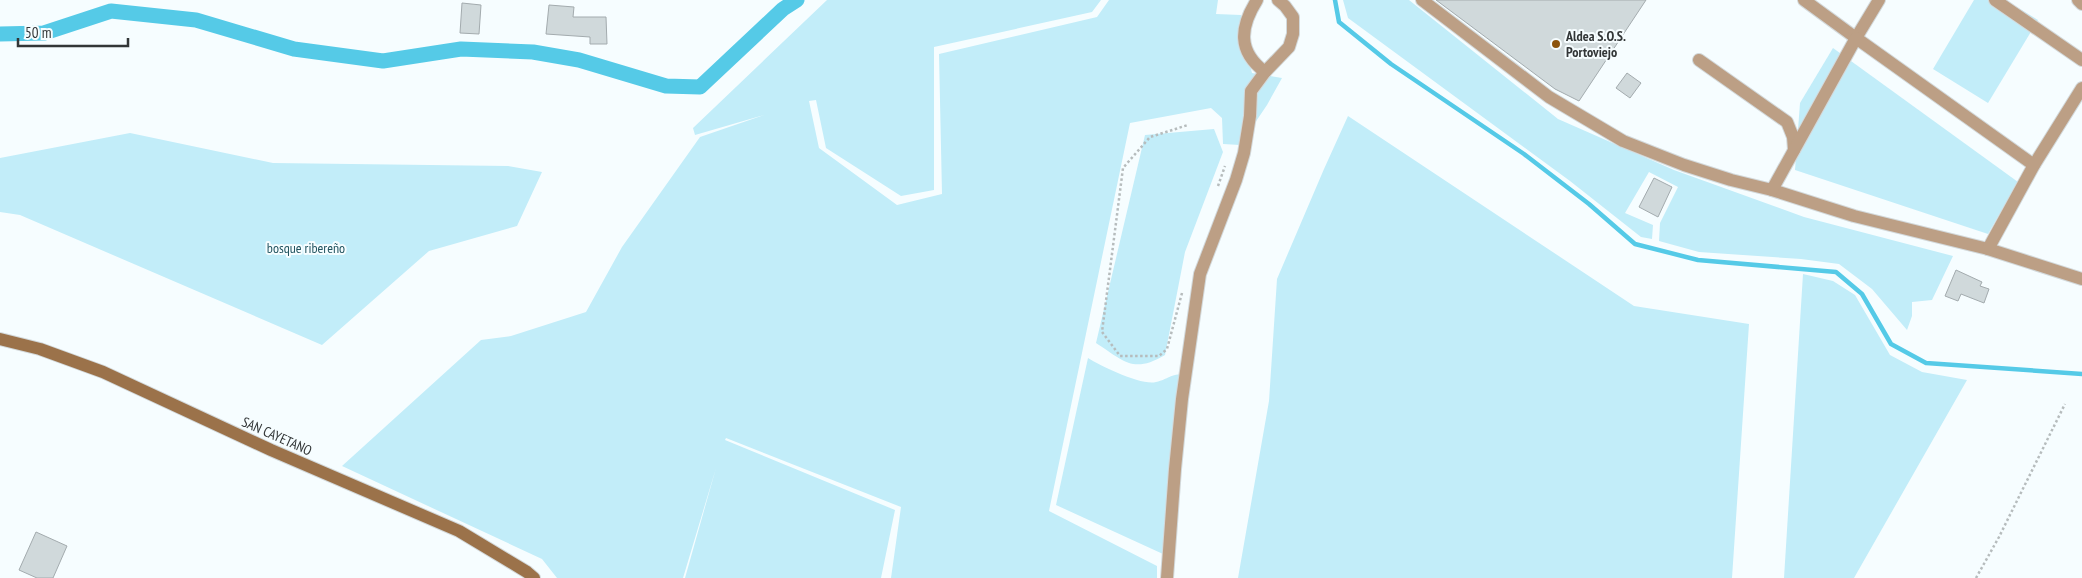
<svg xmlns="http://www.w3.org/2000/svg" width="2082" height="578" font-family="'PT Sans Narrow',sans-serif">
<rect width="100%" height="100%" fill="#f6fdff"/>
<!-- green -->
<g fill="#c2edf9">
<path d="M 827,0 L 1101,0 L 1092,12 L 934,47 L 934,190 L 901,196 L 826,148 L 816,100 L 809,101 L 819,148 L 897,205 L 942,194 L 939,54 L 1097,17 L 1109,0 L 1218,0 L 1216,14 L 1241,15 L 1244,42 L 1252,73 L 1282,78 L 1267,105 L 1240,145 L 1223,144 L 1222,118 L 1211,108 L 1130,123 L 1049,511 L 1157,566 L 1157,578 L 891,578 L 901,507 L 726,438 L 725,440 L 895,510 L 881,578 L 685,578 L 716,468 L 683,578 L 557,578 L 542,559 L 342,466 L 481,340 L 511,336 L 586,312 L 622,247 L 700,137 L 764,115 L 695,135 L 693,128 Z"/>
<path d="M 1343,0 L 1409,0 L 1558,119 L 1674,170 L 1804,217 L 1953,256 L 1932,300 L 1912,302 L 1912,316 L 1907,330 L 1872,289 L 1839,264 L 1801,259 L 1699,252 L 1659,241 L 1660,223 L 1678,187 L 1649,172 L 1625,213 L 1653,225 L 1652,239 L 1641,237 L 1570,181 L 1348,18 Z"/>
<path d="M 1974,0 L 2005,0 L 2038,20 L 1988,103 L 1933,69 Z"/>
<path d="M 1833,48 L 2018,182 L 1988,234 L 1795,170 L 1800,103 Z"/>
<path d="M 1348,116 L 1634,306 L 1749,324 L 1732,578 L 1238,578 L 1269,401 L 1277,279 L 1324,169 Z"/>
<path d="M 1214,129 L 1223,152 L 1185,252 L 1165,355 C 1133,374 1124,361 1096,343 L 1145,135 Z"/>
<path d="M 130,133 L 273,163 L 508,166 L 542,172 L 517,226 L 429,251 L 322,345 L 20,215 L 0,212 L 0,158 Z"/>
<path d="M 1803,274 L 1833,281 L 1855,295 L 1890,355 L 1922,372 L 1967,380 L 1854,578 L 1784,578 Z"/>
<path d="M 1088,358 C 1101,366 1142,386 1156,382 C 1169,379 1169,374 1186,374 L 1163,554 L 1056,505 Z"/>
</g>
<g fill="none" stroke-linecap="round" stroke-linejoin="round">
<!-- stream -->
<path stroke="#55cae7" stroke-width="4.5" d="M 1335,0 L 1339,22 L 1391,64 L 1524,154 L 1589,204 L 1635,244 L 1698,260 L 1836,272 L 1862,294 L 1891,344 L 1926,363 L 2082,374"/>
<!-- canal -->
<path stroke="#55cae7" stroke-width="15" d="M 0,34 L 44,33 L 111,11 L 196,20 L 294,49 L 383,61 L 461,49 L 533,52 L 579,60 L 666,86 L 700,87 L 783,9 L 797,0"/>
</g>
<!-- building -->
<g fill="#d0d9db" stroke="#a3abae">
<path d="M 1436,0 L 1646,0 L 1579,101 L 1555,89 Z"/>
<path d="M 462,3 L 481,5 L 479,34 L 460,33 Z"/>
<path d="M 549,5 L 574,7 L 573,17 L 606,17 L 607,44 L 590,44 L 590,37 L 546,34 Z"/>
<path d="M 1627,73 L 1641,83 L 1630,98 L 1616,88 Z"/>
<path d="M 1654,178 L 1672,187 L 1658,217 L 1639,207 Z"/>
<path d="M 1956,270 L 1982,282 L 1980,286 L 1989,289 L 1984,303 L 1961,294 L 1958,301 L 1945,296 Z"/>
<path d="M 36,532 L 67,546 L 53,578 L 37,578 L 19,570 Z"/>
</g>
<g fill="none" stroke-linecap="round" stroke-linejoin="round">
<defs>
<g id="street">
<path d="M 1257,0 C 1240,27 1237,51 1265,72"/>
<path d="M 1422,0 L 1549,97 L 1623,141 L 1684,165 L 1731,180 L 1772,190 L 1854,216 L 1988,249 L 2082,279"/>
<path d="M 1804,0 L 1856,38 L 1879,0"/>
<path d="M 1995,0 L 2082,60"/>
<path d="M 2078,0 L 2082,4"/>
<path d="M 1699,60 L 1787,122 L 1793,137 L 1794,150"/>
<path d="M 1772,190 L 1856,38 L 2034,165"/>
<path d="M 1988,249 L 2034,165 L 2082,88"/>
<path d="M 1167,578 L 1175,469 L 1182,399 L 1200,274 L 1236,180 L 1244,153 L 1250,116 L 1251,91 L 1265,72 L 1289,47 L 1293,34 L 1293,17 L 1285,6 L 1278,0"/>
</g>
<path id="secondary" d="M 0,339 L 40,349 L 103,372 L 271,450 L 459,531 L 527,572 L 534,578"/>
</defs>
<!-- street casing -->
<use href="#street" stroke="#d3d9db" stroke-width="14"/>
<!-- secondary casing -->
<use href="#secondary" stroke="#d3d9db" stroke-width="14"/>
<!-- path -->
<g stroke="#b6bcbd" stroke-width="2.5" stroke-dasharray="2.5 2.5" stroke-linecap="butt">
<path d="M 1218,186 L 1225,166"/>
<path d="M 1182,293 L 1167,349 L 1159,356 L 1120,356 L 1102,332 L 1123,168 L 1150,137 L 1188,125"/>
<path d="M 1976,578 L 1999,537 L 2065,404"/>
</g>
<!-- street -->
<use href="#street" stroke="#bc9f85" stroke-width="12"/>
<!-- secondary -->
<use href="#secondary" stroke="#9b724a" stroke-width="12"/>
</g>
<!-- markers -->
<circle fill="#8c530c" stroke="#f6fdff" stroke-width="2" cx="1556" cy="44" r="5"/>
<g text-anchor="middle" stroke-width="4" stroke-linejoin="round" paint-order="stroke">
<!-- poi labels -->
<g font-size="14" font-weight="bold" fill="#323637" stroke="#f6fdff" text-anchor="start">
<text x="1566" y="41">Aldea S.O.S.<tspan x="1566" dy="16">Portoviejo</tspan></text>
</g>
<!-- park labels -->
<g font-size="14" fill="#225460" stroke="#f6fdff">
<text x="306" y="253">bosque ribereño</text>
</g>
<!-- street labels -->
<g font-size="14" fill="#323637" stroke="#f6fdff">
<text transform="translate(277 436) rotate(24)" y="5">SAN CAYETANO</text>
</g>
</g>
<!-- scale -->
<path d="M18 38v8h110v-8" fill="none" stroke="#323637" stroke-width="2.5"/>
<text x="25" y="38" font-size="15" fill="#323637" stroke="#f6fdff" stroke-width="4" paint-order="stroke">50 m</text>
</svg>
